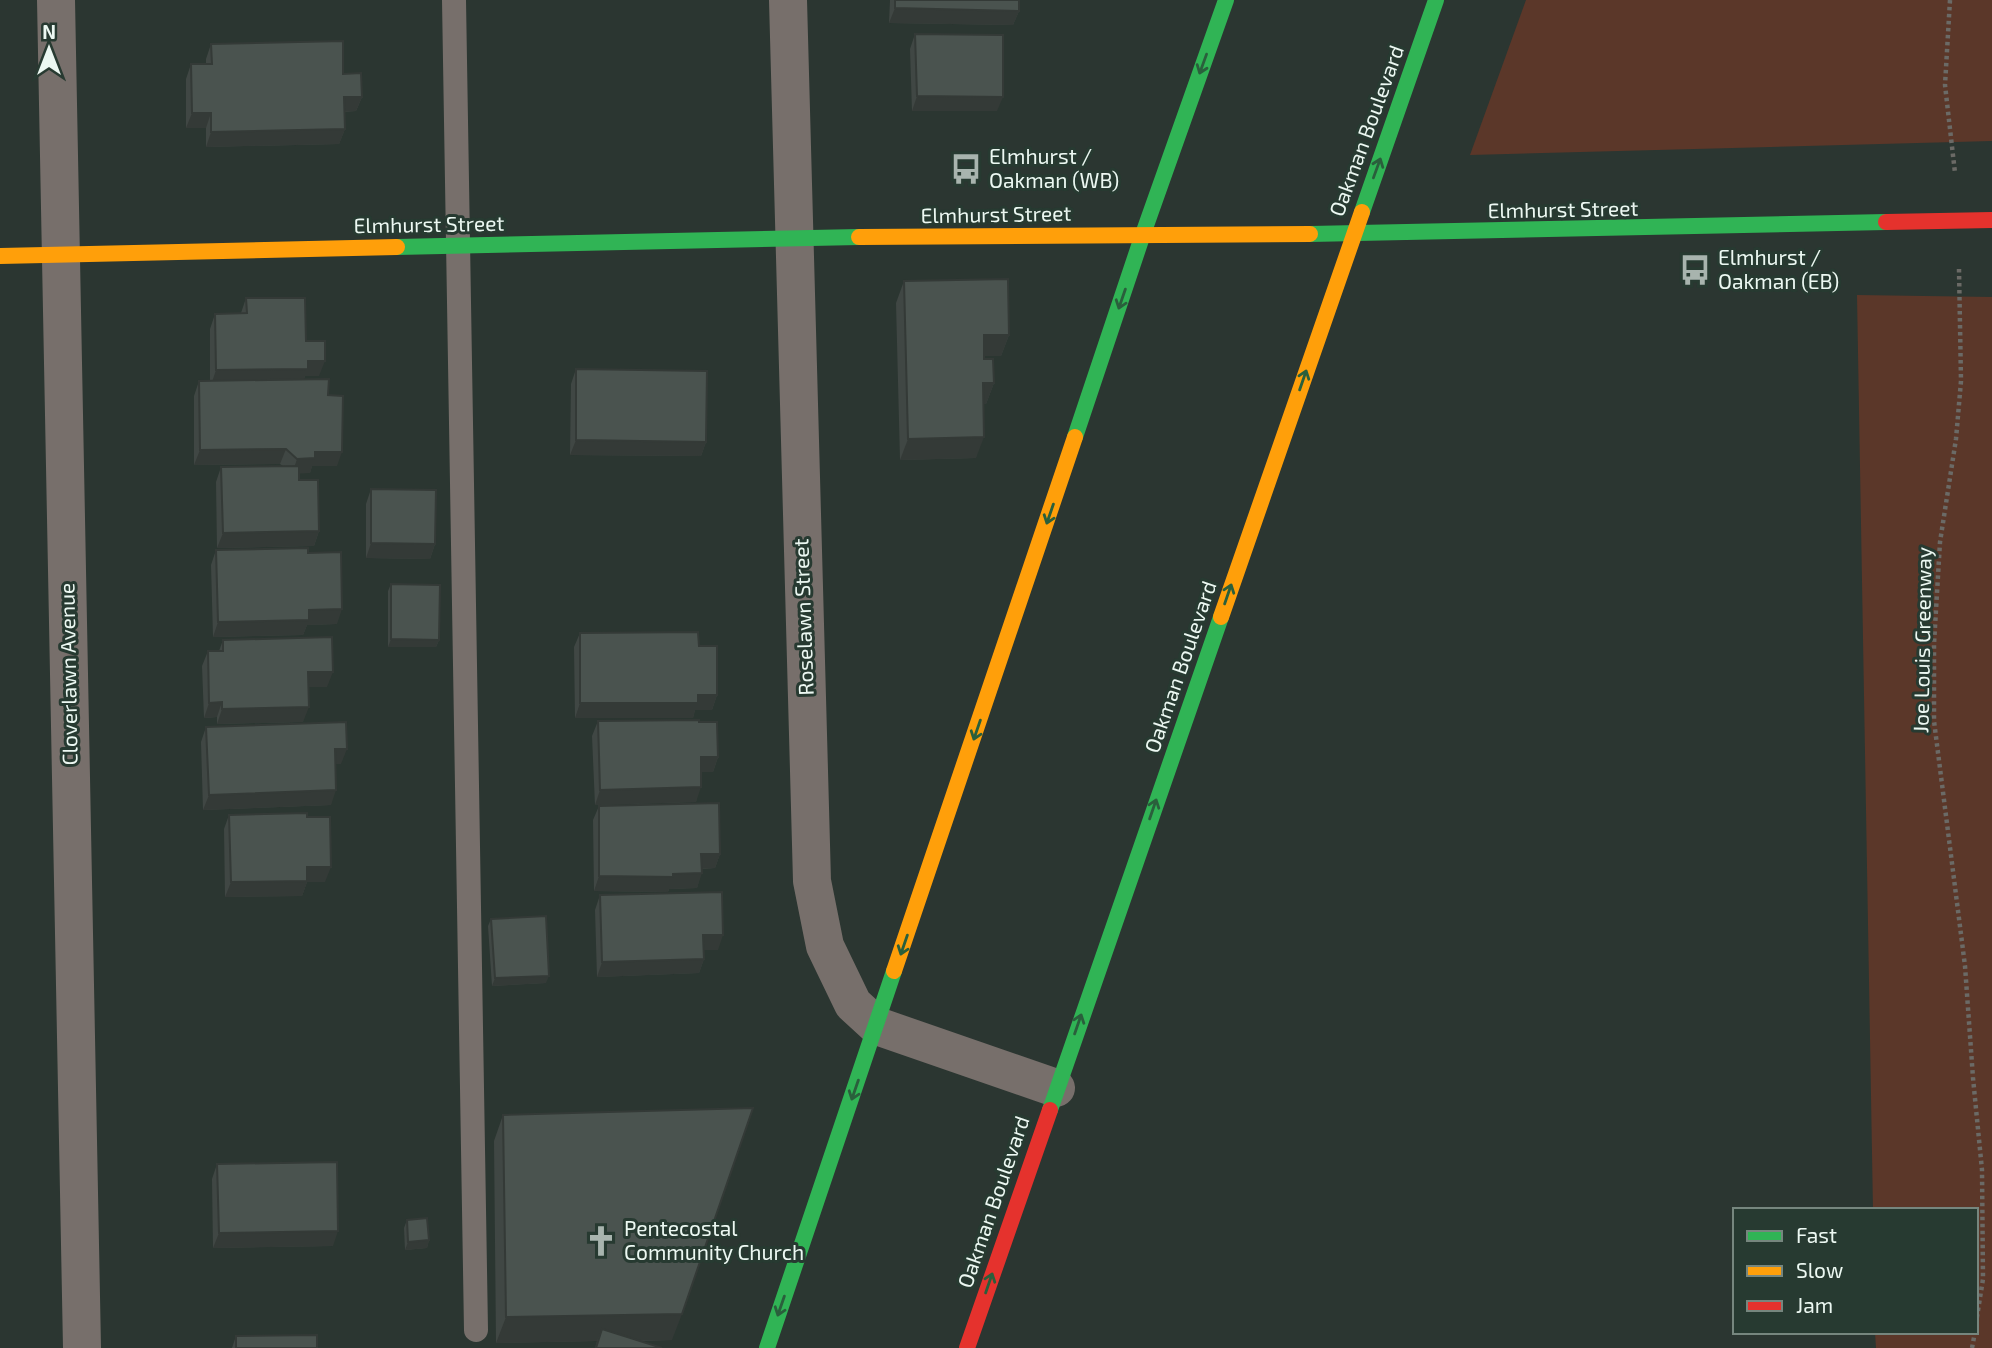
<svg xmlns="http://www.w3.org/2000/svg" width="1992" height="1348" font-family="'Exo 2',sans-serif">
<rect width="100%" height="100%" fill="#2b3631"/>
<!-- park -->
<g fill="#5b3729">
<path d="M 1526,0 L 1992,0 L 1992,141 L 1470,155 Z"/>
<path d="M 1857,295 L 1992,297 L 1992,1348 L 1876,1348 L 1875,1332 L 1976,1332 L 1976,1210 L 1873,1210 Z"/>
</g>
<g fill="none" stroke-linecap="round" stroke-linejoin="round">
<!-- path -->
<g stroke="#6b6a66" stroke-width="4.5" stroke-dasharray="3.5 3.5" stroke-linecap="butt">
<path d="M 1950,0 L 1945,85 L 1955,173"/>
<path d="M 1959,269 L 1961,381 L 1956,439 L 1940,542 L 1934,644 L 1934,721 L 1965,966 L 1973,1078 L 1982,1170 L 1983,1279 L 1976,1323"/>
<path d="M 1972,1348 L 1975,1332"/>
</g>
<!-- lane -->
<path stroke="#776f6b" stroke-width="24" d="M 454,0 L 476,1330"/>
<!-- street -->
<g stroke="#776f6b" stroke-width="38">
<path d="M 56,0 L 82,1348"/>
<path d="M 788,0 L 812,881 L 825,946 L 853,1004 L 877,1026 L 1056,1088"/>
</g>
<!-- fast -->
<g stroke="#30b455" stroke-width="16">
<path d="M 1362,212 L 1436,0"/>
<path d="M 1310,234 L 1886,222"/>
<path d="M 397,247 L 859,237"/>
<path d="M 1075,437 L 1143,234 L 1226,0"/>
<path d="M 1050,1110 L 1221,617"/>
<path d="M 767,1348 L 894,971"/>
</g>
<!-- slow -->
<g stroke="#ff9f0a" stroke-width="16">
<path d="M 859,237 L 1310,234"/>
<path d="M 0,256 L 397,247"/>
<path d="M 1221,617 L 1362,212"/>
<path d="M 894,971 L 1075,437"/>
</g>
<!-- jam -->
<g stroke="#e5322d" stroke-width="16">
<path d="M 1886,222 L 1992,220"/>
<path d="M 967,1348 L 1050,1110"/>
</g>
</g>
<!-- wall -->
<g fill="#404744">
<path d="M 890,0 L 1019,0 L 1019,11 L 1013,25 L 889,23 Z"/>
<path d="M 915,34 L 997,111 L 912,111 L 910,49 Z"/>
<path d="M 211,44 L 343,74 L 362,97 L 356,111 L 344,112 L 345,129 L 339,144 L 206,147 L 206,128 L 186,128 L 186,79 L 191,64 L 206,64 L 206,59 Z"/>
<path d="M 904,281 L 1009,335 L 1001,356 L 984,356 L 984,359 L 994,383 L 986,404 L 983,404 L 976,458 L 900,460 L 896,303 Z"/>
<path d="M 246,298 L 306,341 L 319,376 L 305,376 L 304,379 L 328,395 L 337,466 L 312,466 L 310,473 L 299,473 L 299,480 L 319,531 L 314,546 L 217,548 L 216,482 L 221,467 L 283,466 L 280,464 L 194,465 L 194,396 L 199,381 L 210,381 L 210,329 L 215,314 L 241,313 Z"/>
<path d="M 576,369 L 706,442 L 701,456 L 570,455 L 571,384 Z"/>
<path d="M 371,489 L 435,544 L 430,559 L 366,558 L 366,504 Z"/>
<path d="M 216,550 L 308,553 L 337,624 L 307,625 L 303,635 L 213,637 L 211,565 Z"/>
<path d="M 391,584 L 439,640 L 436,647 L 388,647 L 388,591 Z"/>
<path d="M 580,633 L 699,646 L 717,695 L 712,710 L 695,710 L 693,718 L 575,718 L 574,647 Z"/>
<path d="M 223,640 L 327,687 L 308,687 L 303,722 L 217,724 L 217,717 L 204,718 L 202,666 L 208,651 L 219,651 Z"/>
<path d="M 598,721 L 699,722 L 718,757 L 713,772 L 701,772 L 696,802 L 595,805 L 592,736 Z"/>
<path d="M 206,727 L 341,764 L 335,764 L 331,805 L 203,810 L 201,742 Z"/>
<path d="M 599,806 L 720,854 L 715,868 L 702,869 L 697,888 L 669,889 L 668,892 L 594,891 L 593,820 Z"/>
<path d="M 229,815 L 307,817 L 325,882 L 307,882 L 302,896 L 225,897 L 224,829 Z"/>
<path d="M 600,895 L 718,950 L 704,950 L 704,959 L 699,973 L 597,977 L 595,910 Z"/>
<path d="M 491,919 L 546,983 L 492,986 L 488,926 Z"/>
<path d="M 503,1115 L 672,1340 L 639,1341 L 662,1348 L 595,1348 L 597,1341 L 496,1343 L 494,1141 Z"/>
<path d="M 217,1164 L 333,1246 L 213,1248 L 212,1179 Z"/>
<path d="M 407,1220 L 429,1240 L 427,1248 L 405,1250 L 404,1228 Z"/>
<path d="M 236,1336 L 317,1348 L 232,1348 Z"/>
</g>
<!-- shaded-wall -->
<g fill="#343a37">
<path d="M 895,8 L 1019,11 L 1013,25 L 889,23 Z"/>
<path d="M 917,96 L 1003,97 L 997,111 L 912,111 Z"/>
<path d="M 344,97 L 362,97 L 356,111 L 339,112 Z"/>
<path d="M 192,113 L 211,113 L 206,128 L 186,128 Z"/>
<path d="M 345,129 L 339,144 L 206,147 L 211,132 Z"/>
<path d="M 984,335 L 1009,335 L 1001,356 L 976,356 Z"/>
<path d="M 308,361 L 325,361 L 319,376 L 305,376 L 302,384 L 211,385 L 216,370 Z"/>
<path d="M 983,383 L 994,383 L 986,404 L 975,404 Z"/>
<path d="M 984,437 L 976,458 L 900,460 L 908,439 Z"/>
<path d="M 576,440 L 706,442 L 701,456 L 570,455 Z"/>
<path d="M 286,449 L 280,464 L 194,465 L 200,450 Z"/>
<path d="M 315,452 L 342,452 L 337,466 L 312,466 L 310,473 L 292,474 L 297,459 Z"/>
<path d="M 319,531 L 314,546 L 217,548 L 223,533 Z"/>
<path d="M 371,543 L 435,544 L 430,559 L 366,558 Z"/>
<path d="M 342,609 L 337,624 L 307,625 L 303,635 L 213,637 L 218,622 L 309,610 Z"/>
<path d="M 391,639 L 439,640 L 436,647 L 388,647 Z"/>
<path d="M 308,672 L 333,672 L 327,687 L 302,687 Z"/>
<path d="M 698,695 L 717,695 L 712,710 L 695,710 L 693,718 L 575,718 L 580,703 Z"/>
<path d="M 222,702 L 217,717 L 204,718 L 209,703 Z"/>
<path d="M 309,707 L 303,722 L 217,724 L 222,709 Z"/>
<path d="M 335,749 L 347,749 L 341,764 L 329,764 Z"/>
<path d="M 701,757 L 718,757 L 713,772 L 695,772 Z"/>
<path d="M 701,787 L 696,802 L 595,805 L 600,790 Z"/>
<path d="M 336,790 L 331,805 L 203,810 L 209,795 Z"/>
<path d="M 701,854 L 720,854 L 715,868 L 696,869 Z"/>
<path d="M 307,867 L 331,867 L 325,882 L 307,882 L 302,896 L 225,897 L 231,882 Z"/>
<path d="M 702,873 L 697,888 L 669,889 L 668,892 L 594,891 L 599,876 Z"/>
<path d="M 703,935 L 723,935 L 718,950 L 698,950 Z"/>
<path d="M 704,959 L 699,973 L 597,977 L 602,962 Z"/>
<path d="M 549,976 L 546,983 L 492,986 L 495,978 Z"/>
<path d="M 338,1231 L 333,1246 L 213,1248 L 219,1233 Z"/>
<path d="M 429,1240 L 427,1248 L 405,1250 L 408,1242 Z"/>
<path d="M 682,1314 L 672,1340 L 598,1341 L 602,1329 L 597,1341 L 496,1343 L 506,1317 Z"/>
</g>
<!-- building -->
<g fill="#4a534f" stroke="#343a37" stroke-width="2">
<path d="M 895,0 L 1019,0 L 1019,11 L 895,8 Z"/>
<path d="M 915,34 L 1003,35 L 1003,97 L 917,96 Z"/>
<path d="M 343,41 L 343,74 L 361,73 L 362,97 L 344,97 L 345,129 L 211,132 L 211,113 L 192,113 L 191,64 L 212,64 L 211,44 Z"/>
<path d="M 1008,279 L 1009,335 L 984,335 L 984,359 L 993,359 L 994,383 L 983,383 L 984,437 L 908,439 L 904,281 Z"/>
<path d="M 246,298 L 305,298 L 306,341 L 325,341 L 325,361 L 308,361 L 308,369 L 216,370 L 215,314 L 247,313 Z"/>
<path d="M 576,369 L 707,371 L 706,442 L 576,440 Z"/>
<path d="M 329,379 L 328,395 L 343,396 L 342,452 L 315,452 L 315,458 L 297,459 L 286,449 L 200,450 L 199,381 Z"/>
<path d="M 299,466 L 299,480 L 318,480 L 319,531 L 223,533 L 221,467 Z"/>
<path d="M 371,489 L 436,490 L 435,544 L 371,543 Z"/>
<path d="M 308,548 L 308,553 L 341,552 L 342,609 L 309,610 L 309,620 L 218,622 L 216,550 Z"/>
<path d="M 391,584 L 440,585 L 439,640 L 391,639 Z"/>
<path d="M 698,632 L 699,646 L 717,646 L 717,695 L 698,695 L 698,703 L 580,703 L 580,633 Z"/>
<path d="M 332,637 L 333,672 L 308,672 L 309,707 L 222,709 L 222,702 L 209,703 L 208,651 L 223,651 L 223,640 Z"/>
<path d="M 699,720 L 699,722 L 717,722 L 718,757 L 701,757 L 701,787 L 600,790 L 598,721 Z"/>
<path d="M 346,722 L 347,749 L 335,749 L 336,790 L 209,795 L 206,727 Z"/>
<path d="M 719,803 L 720,854 L 701,854 L 702,873 L 673,874 L 673,877 L 599,876 L 599,806 Z"/>
<path d="M 307,813 L 307,817 L 330,817 L 331,867 L 307,867 L 307,881 L 231,882 L 229,815 Z"/>
<path d="M 722,892 L 723,935 L 703,935 L 704,959 L 602,962 L 600,895 Z"/>
<path d="M 546,916 L 549,976 L 495,978 L 491,919 Z"/>
<path d="M 753,1108 L 682,1314 L 506,1317 L 503,1115 Z"/>
<path d="M 337,1162 L 338,1231 L 219,1233 L 217,1164 Z"/>
<path d="M 427,1218 L 429,1240 L 408,1242 L 407,1220 Z"/>
<path d="M 602,1329 L 662,1348 L 596,1348 Z"/>
<path d="M 317,1335 L 317,1348 L 236,1348 L 236,1336 Z"/>
</g>
<!-- one-way arrows -->
<defs><path id="oneway-shaft" d="M-6 0H5M1.5-3L5.5 0L1.5 3" fill="none" stroke-width="1.6" stroke-linecap="round" stroke-linejoin="round" transform="scale(1.75)"/></defs>
<g stroke="#2a5f3c">
<use href="#oneway-shaft" transform="translate(1203 64) rotate(110)"/>
<use href="#oneway-shaft" transform="translate(1377 168) rotate(-70)"/>
<use href="#oneway-shaft" transform="translate(1122 299) rotate(109)"/>
<use href="#oneway-shaft" transform="translate(1303 380) rotate(-71)"/>
<use href="#oneway-shaft" transform="translate(1050 514) rotate(109)"/>
<use href="#oneway-shaft" transform="translate(1228 594) rotate(-71)"/>
<use href="#oneway-shaft" transform="translate(977 730) rotate(109)"/>
<use href="#oneway-shaft" transform="translate(1153 809) rotate(-71)"/>
<use href="#oneway-shaft" transform="translate(904 945) rotate(109)"/>
<use href="#oneway-shaft" transform="translate(1078 1024) rotate(-71)"/>
<use href="#oneway-shaft" transform="translate(855 1090) rotate(109)"/>
<use href="#oneway-shaft" transform="translate(989 1283) rotate(-71)"/>
<use href="#oneway-shaft" transform="translate(781 1306) rotate(109)"/>
</g>
<!-- icons -->
<defs>
<symbol id="bus-bare" viewBox="-9 -9 18 18"><path d="M-5-6H5V4H4V6H2V4H-2V6H-4V4H-5ZM-3.5-4V0h7V-4ZM-3.5 1.2v1.5H-2V1.2ZM2 1.2v1.5H3.5V1.2Z" fill="#a8b4ae" stroke="#273a31" stroke-width="2.5" paint-order="stroke"/></symbol>
<symbol id="church-bare" viewBox="-9 -9 18 18"><path d="M-1.2-6h2.4v3.5h3.3v2.4h-3.3V6h-2.4V-.1h-3.3v-2.4h3.3Z" fill="#a8b4ae" stroke="#273a31" stroke-width="2.5" paint-order="stroke"/></symbol>
</defs>
<g fill-rule="evenodd">
<use href="#bus-bare" x="944" y="147" width="44" height="44"/>
<use href="#bus-bare" x="1673" y="248" width="44" height="44"/>
<use href="#church-bare" x="579" y="1219" width="44" height="44"/>
</g>
<g text-anchor="middle" stroke-width="6" stroke-linejoin="round" paint-order="stroke">
<!-- street labels -->
<g font-size="21" fill="#ecf8f2" stroke="#273a31">
<text transform="translate(1367 131) rotate(-70)" y="7">Oakman Boulevard</text>
<text transform="translate(1563 210) rotate(-1)" y="7">Elmhurst Street</text>
<text transform="translate(996 215) rotate(-1)" y="7">Elmhurst Street</text>
<text transform="translate(429 225) rotate(-1)" y="7">Elmhurst Street</text>
<text transform="translate(804 617) rotate(-92)" y="7">Roselawn Street</text>
<text transform="translate(1923 640) rotate(-89)" y="7">Joe Louis Greenway</text>
<text transform="translate(1181 667) rotate(-71)" y="7">Oakman Boulevard</text>
<text transform="translate(69 674) rotate(-91)" y="7">Cloverlawn Avenue</text>
<text transform="translate(994 1202) rotate(-71)" y="7">Oakman Boulevard</text>
</g>
<!-- poi labels -->
<g font-size="21" fill="#ecf8f2" stroke="#273a31" text-anchor="start">
<text x="989" y="164">Elmhurst /<tspan x="989" dy="24">Oakman (WB)</tspan></text>
<text x="1718" y="265">Elmhurst /<tspan x="1718" dy="24">Oakman (EB)</tspan></text>
<text x="624" y="1236">Pentecostal<tspan x="624" dy="24">Community Church</tspan></text>
</g>
</g>
<!-- legend -->
<rect x="1733" y="1208" width="245" height="126" fill="#273a31" stroke="#76867e" stroke-width="2"/>
<rect x="1747" y="1231" width="35" height="10" fill="#30b455" stroke="#76867e" stroke-width="2"/>
<text x="1796" y="1243" font-size="21" fill="#ecf8f2">Fast</text>
<rect x="1747" y="1266" width="35" height="10" fill="#ff9f0a" stroke="#76867e" stroke-width="2"/>
<text x="1796" y="1278" font-size="21" fill="#ecf8f2">Slow</text>
<rect x="1747" y="1301" width="35" height="10" fill="#e5322d" stroke="#76867e" stroke-width="2"/>
<text x="1796" y="1313" font-size="21" fill="#ecf8f2">Jam</text>
<!-- north arrow -->
<g transform="translate(49 49)" stroke="#273a31" stroke-width="5" paint-order="stroke">
<path d="M0-5L12 26L0 18L-12 26Z" fill="#ecf8f2"/>
<text y="-10" font-size="19" font-weight="bold" text-anchor="middle" fill="#ecf8f2">N</text>
</g>
</svg>
